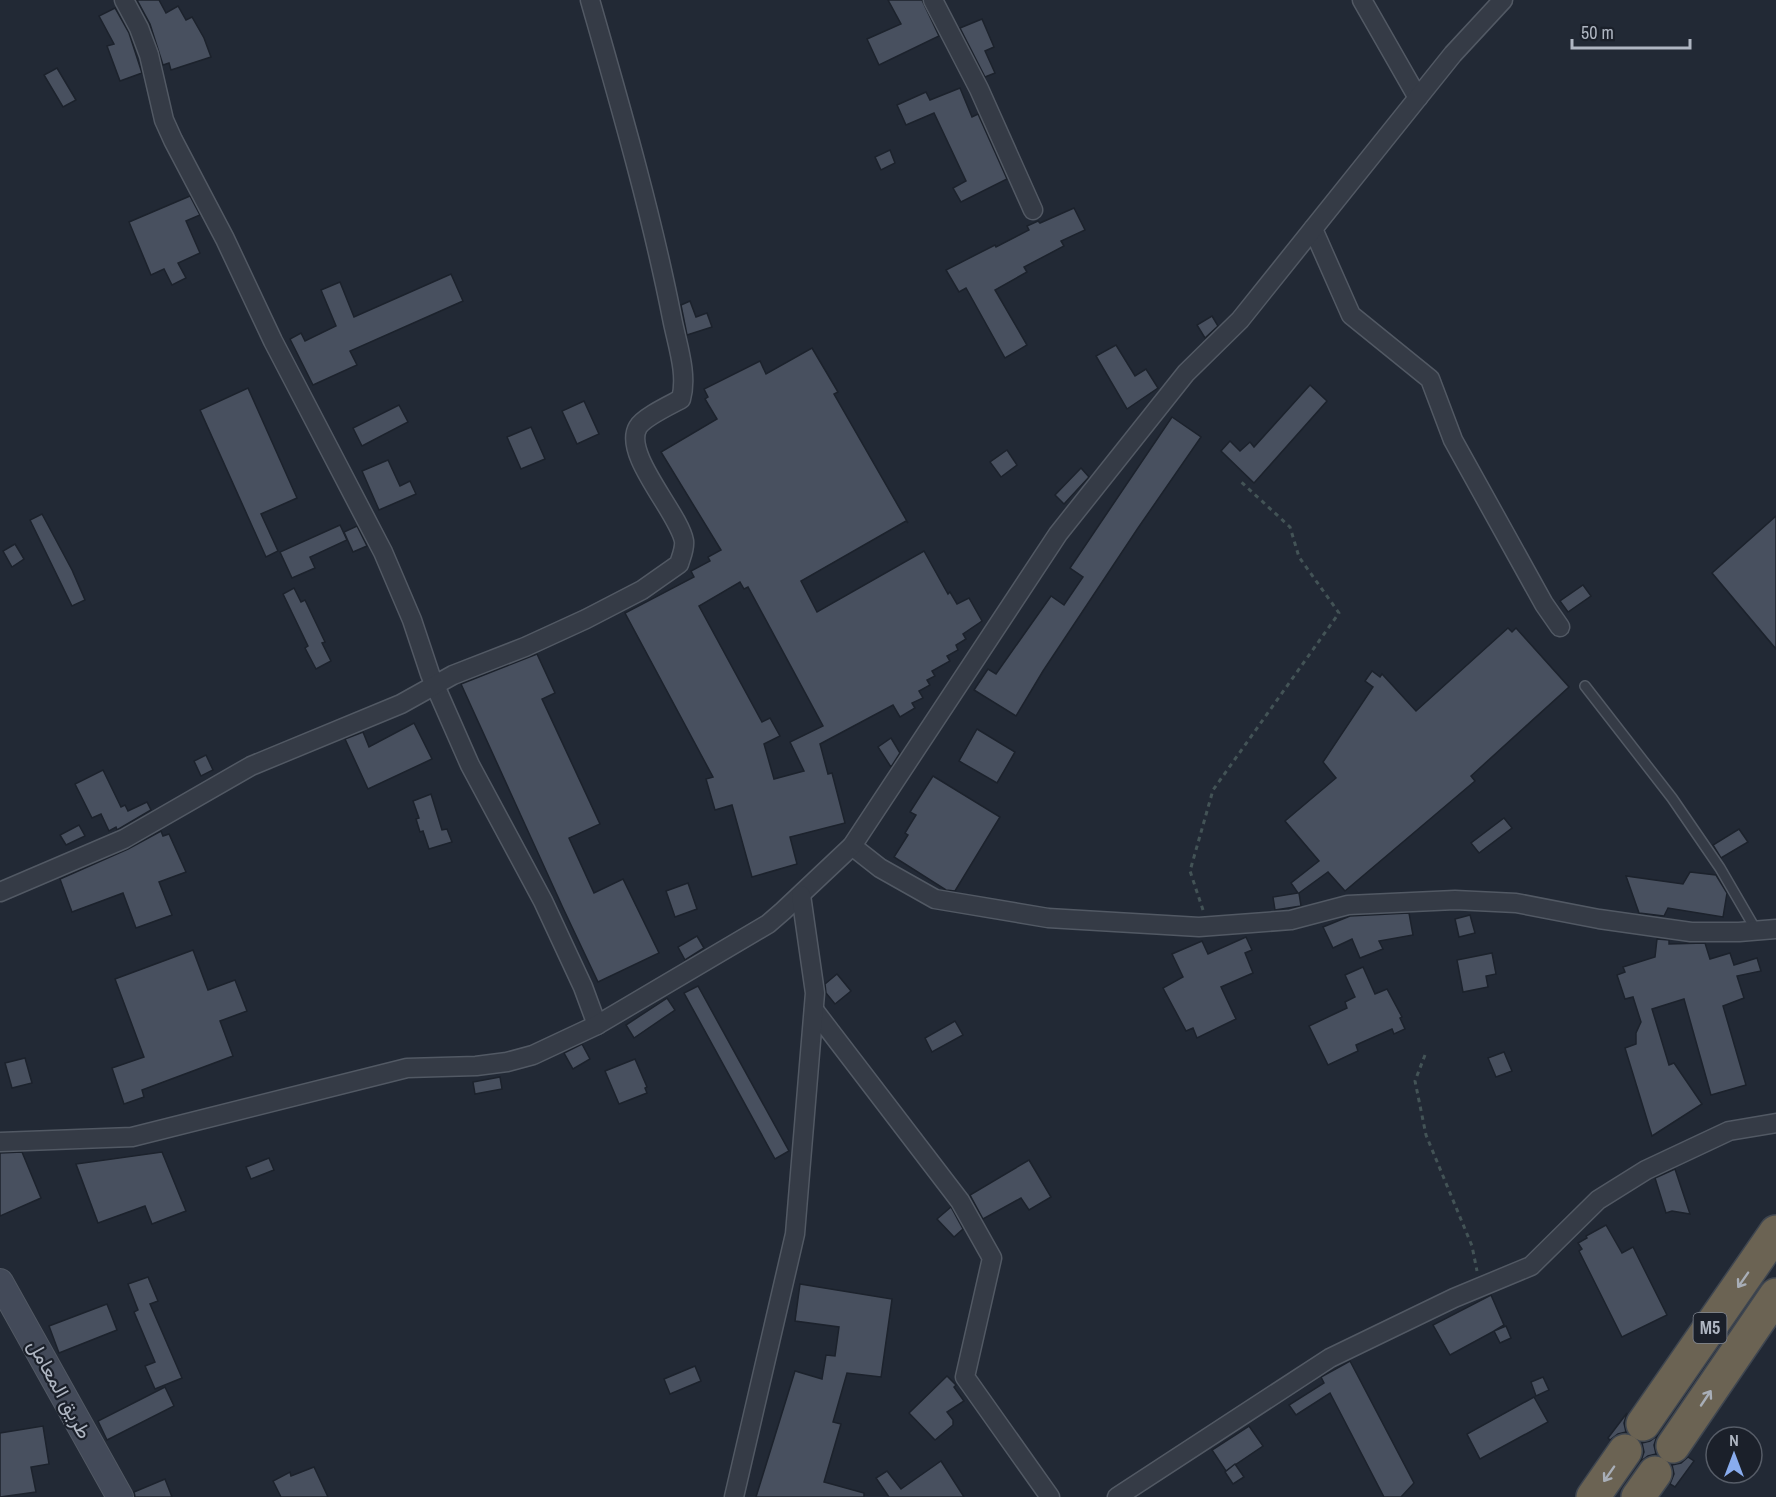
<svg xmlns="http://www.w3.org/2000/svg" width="1776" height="1497" font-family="'Archivo Narrow',Vazirmatn,sans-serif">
<rect width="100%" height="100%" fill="#222935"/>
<!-- building -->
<g fill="#48505f" stroke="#1c222c" stroke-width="1.5" fill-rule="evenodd">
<path d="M 137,0 L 159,0 L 166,13 L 178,6 L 186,20 L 192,17 L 204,38 L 211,57 L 171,70 L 169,63 L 163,65 L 150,24 Z"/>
<path d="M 888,0 L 922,0 L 939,36 L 879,65 L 867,39 L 901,24 Z"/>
<path d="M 115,8 L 129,33 L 142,73 L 120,81 L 107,46 L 114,44 L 99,16 Z"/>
<path d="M 982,19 L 994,47 L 985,51 L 995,73 L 985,77 L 960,28 Z"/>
<path d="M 57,68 L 76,100 L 63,107 L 44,75 Z"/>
<path d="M 960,88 L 972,117 L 978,114 L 1007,179 L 961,202 L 953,188 L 966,181 L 934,113 L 906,125 L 897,105 L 926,92 L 930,100 Z"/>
<path d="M 890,150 L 895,163 L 881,170 L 875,157 Z"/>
<path d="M 190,196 L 200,215 L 186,221 L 200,253 L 178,263 L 186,278 L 172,285 L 164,269 L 151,275 L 129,222 Z"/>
<path d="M 1074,208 L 1085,230 L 1061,241 L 1064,246 L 1024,267 L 1027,272 L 995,290 L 1027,345 L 1005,358 L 966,288 L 959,292 L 946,270 L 995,245 L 996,247 L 1029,230 L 1027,226 L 1038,221 L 1040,223 Z"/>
<path d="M 451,274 L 463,301 L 350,351 L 357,365 L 313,385 L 290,339 L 301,333 L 305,341 L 336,326 L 321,290 L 340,282 L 354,317 Z"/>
<path d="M 690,301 L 696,317 L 707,313 L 712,327 L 687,335 L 681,305 Z"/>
<path d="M 1212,316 L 1218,326 L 1205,338 L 1197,325 Z"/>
<path d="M 1116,345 L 1135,376 L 1146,369 L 1158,388 L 1127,409 L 1096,356 Z"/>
<path d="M 812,348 L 838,392 L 834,394 L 908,523 L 906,521 L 801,581 L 817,612 L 924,551 L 948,594 L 950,592 L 957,604 L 969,598 L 982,621 L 963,634 L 966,639 L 956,645 L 958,650 L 947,656 L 950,661 L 932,671 L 935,676 L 927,680 L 930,685 L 919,691 L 923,698 L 912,703 L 915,708 L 900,717 L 893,705 L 820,744 L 828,774 L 832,773 L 845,823 L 790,837 L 797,864 L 752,877 L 732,805 L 715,810 L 706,779 L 713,777 L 625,613 L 694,577 L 691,571 L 710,561 L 708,557 L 721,550 L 661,452 L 717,419 L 705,399 L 708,397 L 704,389 L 760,361 L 766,374 ZM 740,582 L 744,589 L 748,587 L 823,726 L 790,742 L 804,771 L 774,779 L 764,744 L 780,736 L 770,718 L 762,722 L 699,606 Z"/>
<path d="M 1310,385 L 1327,401 L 1254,483 L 1221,451 L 1230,441 L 1240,451 L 1250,442 L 1254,447 Z"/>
<path d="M 248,388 L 297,498 L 261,514 L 278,551 L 266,557 L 200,410 Z"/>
<path d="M 584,401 L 599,434 L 577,444 L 562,411 Z"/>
<path d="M 399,405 L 408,422 L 362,446 L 353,428 Z"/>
<path d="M 1172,417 L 1201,437 L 1138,528 L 1043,671 L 1016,716 L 974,690 L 988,669 L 996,674 L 1051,596 L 1064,605 L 1083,577 L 1070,568 Z"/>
<path d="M 531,427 L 545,459 L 521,469 L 507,437 Z"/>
<path d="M 1007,450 L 1017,465 L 1001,477 L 990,462 Z"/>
<path d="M 388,460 L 400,486 L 410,481 L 416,494 L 379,510 L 362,471 Z"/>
<path d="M 1081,468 L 1089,477 L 1064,504 L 1055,495 Z"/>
<path d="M 42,514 L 72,570 L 85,600 L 72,606 L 30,520 Z"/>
<path d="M 1776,516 L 1776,649 L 1712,573 Z"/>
<path d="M 340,525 L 347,540 L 310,557 L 315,568 L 292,578 L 280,552 Z"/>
<path d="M 357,526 L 367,546 L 353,552 L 344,532 Z"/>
<path d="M 15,544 L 24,559 L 12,567 L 3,551 Z"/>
<path d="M 1583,585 L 1591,596 L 1568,612 L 1560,601 Z"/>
<path d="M 294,588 L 301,602 L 305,600 L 325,642 L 322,643 L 331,661 L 316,669 L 305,648 L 308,646 L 283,594 Z"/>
<path d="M 1508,628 L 1512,632 L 1516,628 L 1569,687 L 1471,776 L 1475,781 L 1345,891 L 1328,872 L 1299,893 L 1301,906 L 1275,910 L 1273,897 L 1298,893 L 1291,883 L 1319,861 L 1285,821 L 1336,778 L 1323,762 L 1373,687 L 1365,681 L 1372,671 L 1380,677 L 1382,674 L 1416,711 Z"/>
<path d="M 537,654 L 555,693 L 542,699 L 600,824 L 569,838 L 594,893 L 623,879 L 659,953 L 598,982 L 563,908 L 461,684 Z"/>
<path d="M 414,723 L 432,759 L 368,789 L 345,739 L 363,732 L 369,747 Z"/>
<path d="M 977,729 L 1015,752 L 997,783 L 959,761 Z"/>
<path d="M 891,738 L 900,753 L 891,767 L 878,747 Z"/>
<path d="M 206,755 L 213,770 L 201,776 L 194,761 Z"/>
<path d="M 103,770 L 121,807 L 125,805 L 128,811 L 147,802 L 151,810 L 117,830 L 116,827 L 109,831 L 101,814 L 92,818 L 75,784 Z"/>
<path d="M 933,776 L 1000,817 L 955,891 L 946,890 L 894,857 L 908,835 L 905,833 L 916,815 L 910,812 Z"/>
<path d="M 431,794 L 442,830 L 447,829 L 452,842 L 429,849 L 423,831 L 420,832 L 416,819 L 419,818 L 413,801 Z"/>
<path d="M 1504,818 L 1512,828 L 1479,853 L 1471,843 Z"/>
<path d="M 79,825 L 85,836 L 66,845 L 60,835 Z"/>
<path d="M 1739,829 L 1748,842 L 1721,858 L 1713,845 Z"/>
<path d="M 161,831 L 163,836 L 169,834 L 186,872 L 159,882 L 172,915 L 136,928 L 123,893 L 72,912 L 60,879 L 128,849 Z"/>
<path d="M 1690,872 L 1716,875 L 1727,893 L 1723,917 L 1668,908 L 1664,916 L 1639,913 L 1626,876 L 1683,884 Z"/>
<path d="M 688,883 L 697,909 L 675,917 L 666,891 Z"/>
<path d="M 1409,913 L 1413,935 L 1379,941 L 1383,949 L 1360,958 L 1352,939 L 1333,948 L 1323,927 L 1350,916 Z"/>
<path d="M 1470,915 L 1475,933 L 1459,937 L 1455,919 Z"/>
<path d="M 697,936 L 704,948 L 685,960 L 678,947 Z"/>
<path d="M 1246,937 L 1252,950 L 1245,953 L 1253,973 L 1221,987 L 1236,1019 L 1197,1038 L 1193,1028 L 1186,1031 L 1163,988 L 1183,977 L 1172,954 L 1202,941 L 1208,954 Z"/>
<path d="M 1657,939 L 1669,940 L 1669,944 L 1705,943 L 1710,959 L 1730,953 L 1734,965 L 1757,958 L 1761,971 L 1737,976 L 1744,998 L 1723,1006 L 1746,1085 L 1711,1095 L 1684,999 L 1652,1009 L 1669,1065 L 1674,1063 L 1702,1104 L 1652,1136 L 1625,1048 L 1636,1044 L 1636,1033 L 1641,1022 L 1633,997 L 1625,999 L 1617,975 L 1625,972 L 1623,967 L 1655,957 Z"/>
<path d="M 193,950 L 208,990 L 235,980 L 247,1011 L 220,1021 L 233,1056 L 142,1090 L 144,1097 L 124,1104 L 112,1068 L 144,1057 L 115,979 Z"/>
<path d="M 1492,953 L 1496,974 L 1486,976 L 1488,987 L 1463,992 L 1457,960 Z"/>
<path d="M 1363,967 L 1375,994 L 1387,989 L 1402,1017 L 1400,1018 L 1405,1029 L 1394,1034 L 1392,1029 L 1356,1045 L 1358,1051 L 1328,1065 L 1309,1026 L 1347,1008 L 1345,1002 L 1355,997 L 1345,975 Z"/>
<path d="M 837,974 L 851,991 L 835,1004 L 826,993 L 825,984 Z"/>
<path d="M 698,986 L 789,1151 L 775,1159 L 684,993 Z"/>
<path d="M 667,998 L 675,1010 L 634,1038 L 626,1025 Z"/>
<path d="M 955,1021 L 963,1035 L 932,1052 L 925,1038 Z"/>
<path d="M 582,1044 L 590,1059 L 573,1069 L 564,1053 Z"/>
<path d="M 1504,1052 L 1512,1071 L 1496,1077 L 1488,1058 Z"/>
<path d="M 25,1058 L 32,1083 L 12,1088 L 5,1063 Z"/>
<path d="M 635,1059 L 647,1087 L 645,1088 L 647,1093 L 619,1104 L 605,1071 Z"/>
<path d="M 500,1077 L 502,1089 L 475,1094 L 473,1082 Z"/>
<path d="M 22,1152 L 41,1198 L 0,1216 L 0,1153 Z"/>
<path d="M 162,1152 L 186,1211 L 152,1224 L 145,1206 L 98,1223 L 76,1164 Z"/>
<path d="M 269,1158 L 274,1170 L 251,1179 L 246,1167 Z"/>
<path d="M 1029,1160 L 1051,1197 L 1029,1210 L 1021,1198 L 983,1219 L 970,1195 Z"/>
<path d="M 1675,1169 L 1690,1214 L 1672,1211 L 1666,1213 L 1655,1178 Z"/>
<path d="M 951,1207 L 963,1229 L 954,1237 L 937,1219 Z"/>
<path d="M 1606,1225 L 1622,1253 L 1633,1247 L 1667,1315 L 1622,1337 L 1579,1251 L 1582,1249 L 1578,1243 L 1587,1238 L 1586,1236 Z"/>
<path d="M 148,1277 L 158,1301 L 150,1304 L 182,1378 L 155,1389 L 145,1366 L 155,1362 L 134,1312 L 138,1310 L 128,1284 Z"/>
<path d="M 800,1284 L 892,1299 L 881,1377 L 847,1373 L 833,1422 L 841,1424 L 824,1482 L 864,1493 L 864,1497 L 756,1497 L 795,1371 L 822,1379 L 826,1355 L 835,1356 L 839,1327 L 795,1321 Z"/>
<path d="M 1491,1295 L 1504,1325 L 1494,1331 L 1506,1326 L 1511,1338 L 1500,1343 L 1494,1331 L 1450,1355 L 1433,1325 Z"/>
<path d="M 107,1304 L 117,1330 L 59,1353 L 49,1326 Z"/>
<path d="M 1350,1361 L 1414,1483 L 1401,1497 L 1384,1497 L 1330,1393 L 1296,1415 L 1289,1405 L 1324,1383 L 1321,1377 Z"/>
<path d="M 695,1366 L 701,1381 L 670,1394 L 664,1379 Z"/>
<path d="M 947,1376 L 956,1385 L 954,1387 L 964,1401 L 947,1412 L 953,1420 L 953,1425 L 935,1440 L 909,1413 Z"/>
<path d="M 1543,1377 L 1549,1390 L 1536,1396 L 1531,1382 Z"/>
<path d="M 165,1387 L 174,1406 L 107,1440 L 98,1421 Z"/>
<path d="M 1534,1397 L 1548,1422 L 1480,1459 L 1467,1434 Z"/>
<path d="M 1627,1413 L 1624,1423 L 1626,1432 L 1618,1434 L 1610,1440 L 1608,1438 Z"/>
<path d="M 43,1426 L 49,1464 L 31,1467 L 36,1492 L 0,1497 L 0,1433 Z"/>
<path d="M 1249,1426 L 1263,1446 L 1226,1471 L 1212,1450 Z"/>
<path d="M 1657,1436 L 1654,1445 L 1656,1454 L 1648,1456 L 1641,1461 L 1644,1452 L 1642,1443 L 1650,1441 Z"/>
<path d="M 1688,1457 L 1694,1461 L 1675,1487 L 1670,1484 L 1674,1474 L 1672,1465 L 1681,1463 Z"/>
<path d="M 941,1461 L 964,1497 L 889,1497 L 876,1478 L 887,1471 L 901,1489 Z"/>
<path d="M 1235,1464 L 1244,1477 L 1233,1484 L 1225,1472 Z"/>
<path d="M 314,1467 L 328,1497 L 281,1497 L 273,1481 L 290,1472 L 291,1476 Z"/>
<path d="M 165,1479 L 172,1497 L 135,1497 L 134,1492 Z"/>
</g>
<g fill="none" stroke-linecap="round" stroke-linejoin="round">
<defs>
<path id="lane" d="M 1585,686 L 1672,798 L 1720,868 L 1756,930"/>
<g id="street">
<path d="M 124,0 L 139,28 L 149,55 L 164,120 L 173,140 L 225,239 L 273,341 L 383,552 L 412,620 L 430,674 L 470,765 L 543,901 L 583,987 L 597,1025"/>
<path d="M 933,0 L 979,89 L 1033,210"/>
<path d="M 1362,0 L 1418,98"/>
<path d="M 1313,229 L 1351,315 L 1430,379 L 1453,440 L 1544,604 L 1560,627"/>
<path d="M 852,846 L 880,868 L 935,899 L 1048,918 L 1199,927 L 1291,920 L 1348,905 L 1455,900 L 1516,903 L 1599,919 L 1691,932 L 1739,932 L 1776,929"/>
<path d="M 0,892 L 124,839 L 251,766 L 401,704 L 453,675 L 525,647 L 586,619 L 642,590 L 679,564 C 681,557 685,549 684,541 C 679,513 622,454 638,427 C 644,417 670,405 681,399 C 688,374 677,344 672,318 C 651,211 620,105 590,0"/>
<path d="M 814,1010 L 960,1201 L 992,1258 L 965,1377 L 1050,1497"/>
<path d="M 0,1142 L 132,1137 L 407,1068 L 476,1066 L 507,1062 L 533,1055 L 597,1025 L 768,924 L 783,911 L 852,846 L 1058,534 L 1186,373 L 1240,320 L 1453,54 L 1503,0"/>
<path d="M 734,1497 L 795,1234 L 815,993 L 801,895"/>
<path d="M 1117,1497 L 1330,1358 L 1454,1298 L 1531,1266 L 1598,1200 L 1646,1170 L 1729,1131 L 1776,1123"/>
</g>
<path id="secondary" d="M 0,1282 L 120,1497"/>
<g id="highway">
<path d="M 1643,1424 L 1776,1232"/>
<path d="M 1673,1446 L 1776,1295"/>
<path d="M 1593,1497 L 1625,1451"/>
<path d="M 1638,1497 L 1655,1473"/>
</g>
</defs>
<!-- lane casing -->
<use href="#lane" stroke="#525964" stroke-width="12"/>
<!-- street casing -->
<use href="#street" stroke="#525964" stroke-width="21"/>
<!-- secondary casing -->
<use href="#secondary" stroke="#525964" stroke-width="28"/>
<!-- highway casing -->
<use href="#highway" stroke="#3f4650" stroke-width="36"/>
<!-- path -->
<g stroke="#435356" stroke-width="3" stroke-dasharray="4.5 4.5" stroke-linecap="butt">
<path d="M 1203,910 L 1190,871 L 1213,790 L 1339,613 L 1299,557 L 1290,527 L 1239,480"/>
<path d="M 1425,1055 L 1415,1081 L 1426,1135 L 1472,1246 L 1477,1271"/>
</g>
<!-- lane -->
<use href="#lane" stroke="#353b46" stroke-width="9"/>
<!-- street -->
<use href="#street" stroke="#353b46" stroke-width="18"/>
<!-- secondary -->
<use href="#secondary" stroke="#434a59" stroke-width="26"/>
<!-- highway -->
<use href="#highway" stroke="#6b6353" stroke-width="33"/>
</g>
<!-- one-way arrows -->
<defs><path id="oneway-shaft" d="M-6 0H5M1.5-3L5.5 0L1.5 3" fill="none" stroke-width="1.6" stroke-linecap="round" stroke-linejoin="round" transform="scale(1.5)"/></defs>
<g stroke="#a8aeb7">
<use href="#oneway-shaft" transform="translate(1743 1280) rotate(125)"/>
<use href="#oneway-shaft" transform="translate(1706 1398) rotate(-56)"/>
<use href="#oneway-shaft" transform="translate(1609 1474) rotate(125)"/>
</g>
<g text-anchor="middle" stroke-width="4.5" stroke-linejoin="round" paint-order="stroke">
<!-- shield labels -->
<rect fill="#1b202a" stroke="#838994" stroke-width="1.5" x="1693.5" y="1313" width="33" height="30" rx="4.5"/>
<g font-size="18" font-weight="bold" fill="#afb6c2">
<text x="1710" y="1334">M5</text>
</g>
<!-- street labels -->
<g font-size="20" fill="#afb6c2" stroke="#1b202a">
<text transform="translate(60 1389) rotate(61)" y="7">طريق المعامل</text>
</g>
</g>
<!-- north arrow -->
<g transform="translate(1734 1455)"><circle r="28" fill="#1b202a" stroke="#565c67" stroke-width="1.5"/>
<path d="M0-4.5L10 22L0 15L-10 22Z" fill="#89acee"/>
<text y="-9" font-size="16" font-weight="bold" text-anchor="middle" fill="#afb6c2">N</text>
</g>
<!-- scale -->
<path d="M1572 39v9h118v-9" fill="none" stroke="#afb6c2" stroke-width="3"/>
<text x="1581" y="39" font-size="18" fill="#afb6c2" stroke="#1b202a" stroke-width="4.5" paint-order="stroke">50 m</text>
</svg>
